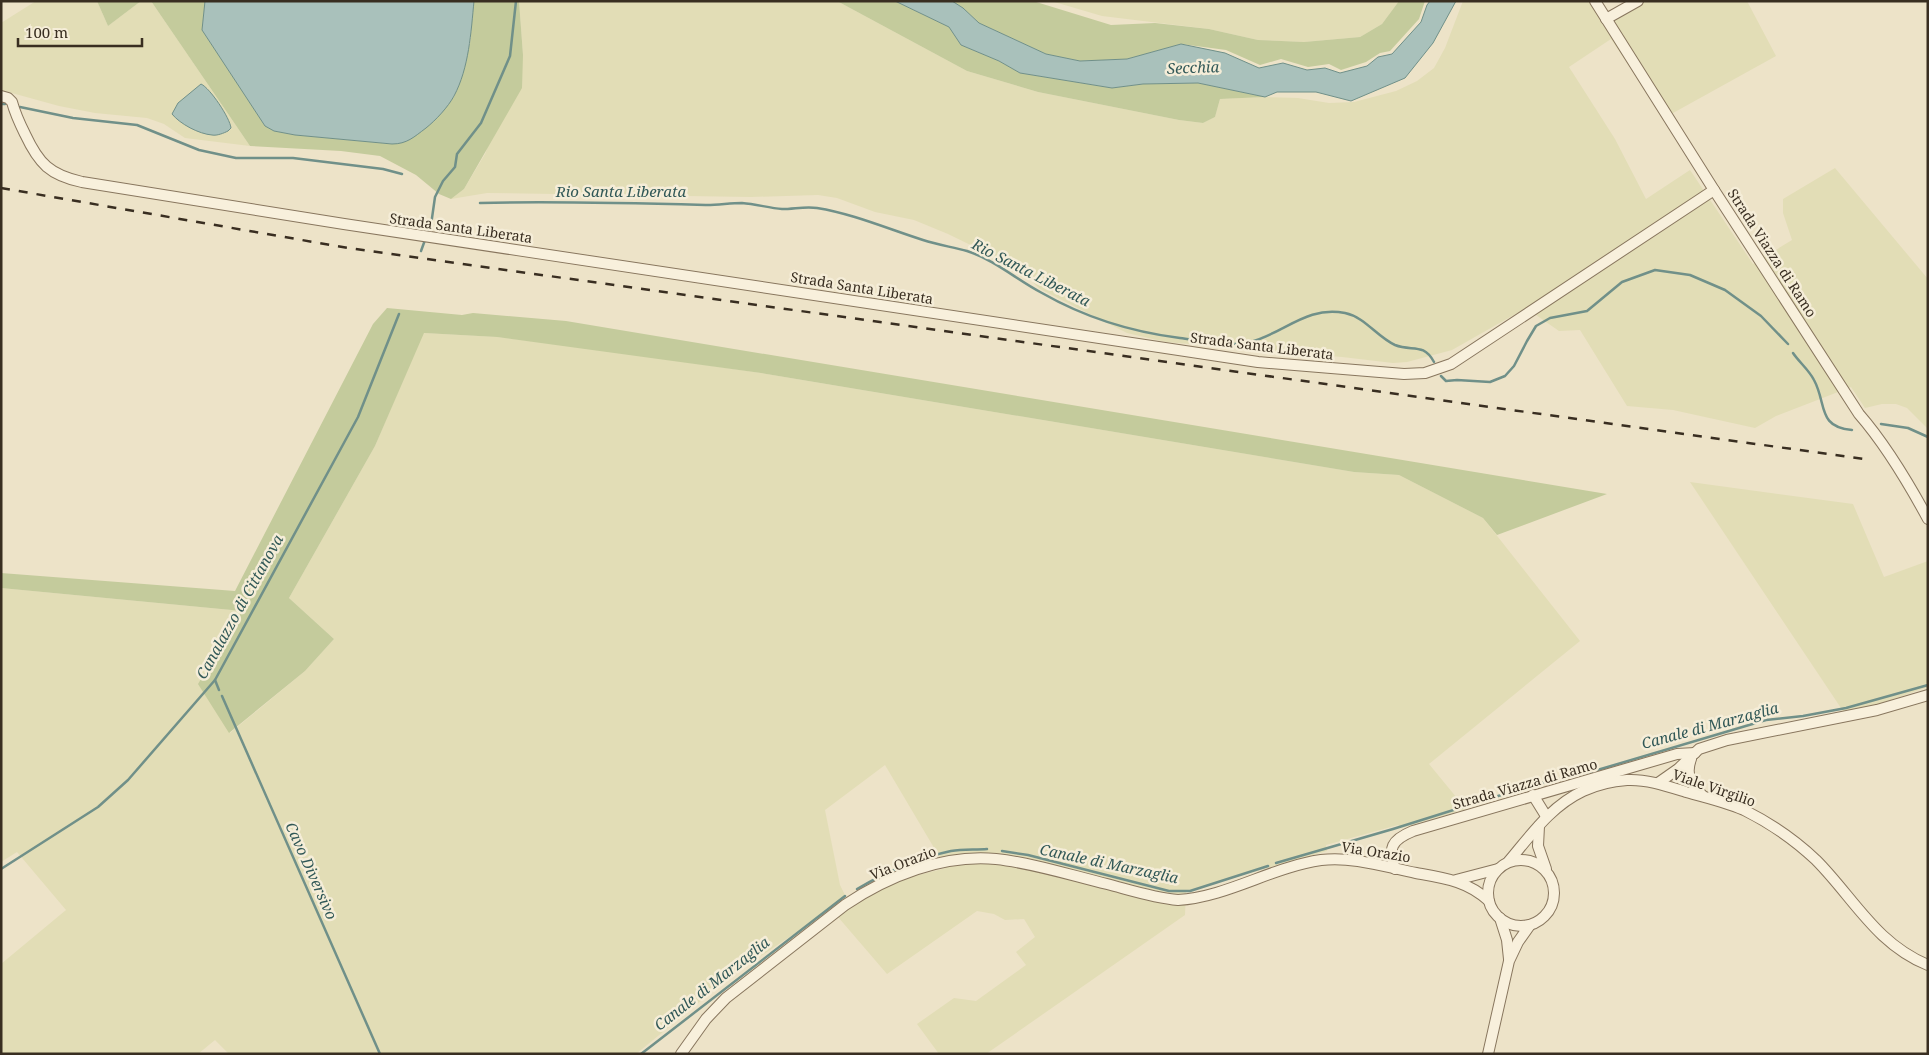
<svg xmlns="http://www.w3.org/2000/svg" width="1929" height="1055" font-family="'Noto Serif',serif">
<rect width="100%" height="100%" fill="#ede3c8"/>
<!-- farmland -->
<g fill="#e2ddb6">
<path d="M 36,1 L 97,1 L 108,26 L 141,1 L 151,1 L 250,146 L 185,138 L 164,124 L 147,118 L 95,113 L 59,106 L 1,90 L 1,23 Z"/>
<path d="M 519,1 L 837,1 L 967,71 L 1038,92 L 1179,120 L 1203,123 L 1215,117 L 1220,99 L 1265,97 L 1298,98 L 1329,103 L 1354,102 L 1396,91 L 1417,81 L 1434,68 L 1445,48 L 1463,1 L 1597,1 L 1607,16 L 1634,1 L 1747,1 L 1776,56 L 1664,118 L 1611,39 L 1569,67 L 1615,139 L 1646,199 L 1690,170 L 1753,264 L 1792,240 L 1783,213 L 1783,199 L 1835,168 L 1928,279 L 1928,429 L 1907,408 L 1896,404 L 1882,404 L 1865,408 L 1851,387 L 1776,416 L 1755,428 L 1673,410 L 1627,406 L 1580,330 L 1559,331 L 1526,308 L 1452,350 L 1407,362 L 1393,363 L 1342,357 L 1166,342 L 1127,333 L 1040,289 L 1024,274 L 991,255 L 948,234 L 914,220 L 875,212 L 837,198 L 818,195 L 751,197 L 487,193 L 451,199 L 464,189 L 485,154 L 523,55 Z"/>
<path d="M 1051,1 L 1399,1 L 1382,24 L 1360,37 L 1304,42 L 1258,40 L 1209,29 L 1102,16 Z"/>
<path d="M 423,333 L 497,337 L 588,348 L 761,373 L 1354,472 L 1399,475 L 1483,518 L 1580,641 L 1429,764 L 1466,809 L 1401,828 L 1398,825 L 1326,845 L 1327,851 L 1186,891 L 1185,915 L 986,1054 L 939,1054 L 917,1024 L 954,998 L 976,1001 L 1026,965 L 1016,952 L 1035,937 L 1024,919 L 1005,920 L 994,914 L 977,911 L 887,974 L 838,917 L 863,898 L 907,878 L 946,868 L 885,765 L 825,810 L 840,885 L 847,899 L 735,973 L 636,1054 L 229,1054 L 215,1040 L 198,1054 L 1,1054 L 1,964 L 66,910 L 17,852 L 1,862 L 1,588 L 242,611 L 209,664 L 230,733 L 305,671 L 334,639 L 289,598 L 375,446 Z"/>
<path d="M 1690,482 L 1853,504 L 1884,577 L 1928,561 L 1928,687 L 1876,705 L 1843,711 Z"/>
</g>
<!-- green -->
<g fill="#c4cb9c">
<path d="M 97,1 L 141,1 L 108,26 Z"/>
<path d="M 151,1 L 205,1 L 202,30 L 265,126 L 274,131 L 295,135 L 392,144 L 454,97 L 470,43 L 474,1 L 519,1 L 523,55 L 522,88 L 464,189 L 451,199 L 439,194 L 416,175 L 380,156 L 341,151 L 250,146 Z"/>
<path d="M 837,1 L 895,1 L 949,27 L 961,45 L 999,61 L 1020,73 L 1112,88 L 1143,84 L 1198,83 L 1265,97 L 1220,99 L 1215,117 L 1203,123 L 1179,120 L 1038,92 L 967,71 Z"/>
<path d="M 952,1 L 1033,1 L 1111,25 L 1155,23 L 1209,29 L 1258,40 L 1304,42 L 1360,37 L 1382,24 L 1399,1 L 1425,1 L 1419,19 L 1390,51 L 1380,53 L 1366,62 L 1341,70 L 1329,64 L 1308,67 L 1281,59 L 1260,65 L 1226,50 L 1181,44 L 1127,59 L 1080,61 L 1046,54 L 979,23 L 963,8 Z"/>
<path d="M 387,308 L 462,315 L 473,313 L 566,321 L 1607,494 L 1497,535 L 1483,518 L 1399,475 L 1354,472 L 761,373 L 497,337 L 424,333 L 375,446 L 289,598 L 334,639 L 305,671 L 229,733 L 198,684 L 242,611 L 1,588 L 1,573 L 235,591 L 373,324 Z"/>
</g>
<!-- water -->
<g fill="#a9c1bb" stroke="#709089">
<path d="M 205,1 L 474,1 C 471,32 469,68 454,96 C 448,107 436,120 426,128 C 414,137 407,144 392,144 L 295,135 L 274,131 L 265,126 L 202,30 Z"/>
<path d="M 895,1 L 952,1 L 963,8 L 979,23 L 1046,54 L 1080,61 L 1127,59 L 1181,44 L 1225,53 L 1259,68 L 1283,63 L 1307,70 L 1325,68 L 1340,73 L 1367,66 L 1378,57 L 1392,54 L 1421,22 L 1427,5 L 1430,1 L 1456,1 L 1433,43 L 1405,78 L 1351,101 L 1316,92 L 1277,92 L 1265,97 L 1198,83 L 1143,84 L 1112,88 L 1020,73 L 999,61 L 961,45 L 949,27 Z"/>
<path d="M 201,84 C 210,88 230,118 231,128 L 228,131 C 224,133 217,136 212,135 C 199,134 180,124 172,114 L 178,103 Z"/>
</g>
<g fill="none" stroke-linecap="round" stroke-linejoin="round">
<!-- stream -->
<g stroke="#709089" stroke-width="2.5">
<path d="M 1,104 L 5,104"/>
<path d="M 20,107 L 73,118 L 137,125 L 199,150 L 236,158 L 293,158 L 383,169 L 402,174"/>
<path d="M 480,203 C 556,201 631,203 707,205 C 719,205 730,203 742,203 C 756,204 769,208 782,209 C 794,209 806,206 817,208 C 854,214 888,229 923,240 C 938,245 953,247 967,251 C 995,260 1017,280 1042,293 C 1084,317 1132,332 1180,338 C 1202,341 1228,347 1250,342 C 1283,334 1307,305 1345,313 C 1365,317 1377,337 1395,345 C 1412,352 1423,342 1434,362"/>
<path d="M 427,235 L 431,225 L 435,197 L 443,181 L 455,167 L 457,154 L 481,123 L 510,56 L 516,1"/>
<path d="M 421,251 L 425,240"/>
<path d="M 1793,353 C 1799,362 1809,370 1814,380 C 1827,404 1817,427 1852,430"/>
<path d="M 1441,376 L 1446,381 L 1457,380 L 1490,382 L 1505,376 L 1514,366 L 1527,341 L 1536,326 L 1550,318 L 1587,311 L 1622,282 L 1655,270 L 1690,275 L 1725,290 L 1761,316 L 1788,344"/>
<path d="M 1881,424 L 1908,428 L 1928,437"/>
<path d="M 215,680 L 219,690"/>
<path d="M 222,696 L 380,1054"/>
<path d="M 1529,786 L 1594,771 L 1766,720 L 1803,716 L 1846,708 L 1928,685"/>
<path d="M 1002,851 L 1028,855 L 1169,891 L 1190,891 L 1268,866"/>
<path d="M 1276,863 L 1393,829 L 1514,791"/>
<path d="M 1,869 L 98,807 L 128,780 L 215,680 L 358,417 L 399,314"/>
<path d="M 857,889 C 886,872 918,858 951,851 C 963,849 975,850 987,849"/>
<path d="M 641,1054 L 845,896"/>
</g>
<defs>
<g id="minor">
<path d="M 1595,1 L 1714,190 L 1859,414 C 1886,445 1908,482 1928,519"/>
<path d="M 1606,19 L 1638,1"/>
<path d="M 1,96 L 8,98 L 12,102 C 15,113 20,124 25,134 C 39,164 50,175 82,182 L 344,224 L 1258,362 L 1404,374 L 1425,373 L 1451,364 L 1714,190"/>
<path d="M 1691,759 C 1685,775 1691,784 1703,796"/>
<path d="M 1658,783 L 1678,769 L 1699,749 L 1727,740 L 1877,710 L 1928,695"/>
<path d="M 1533,795 L 1546,816"/>
<path d="M 1539,826 L 1538,846 L 1546,869"/>
<circle cx="1521" cy="893" r="33"/>
<path d="M 1509,861 C 1531,835 1551,806 1583,791 C 1596,785 1612,781 1627,780 C 1647,779 1667,786 1686,792 C 1705,797 1726,802 1744,810 C 1770,823 1795,840 1816,860 C 1853,897 1876,944 1928,965"/>
<path d="M 1395,869 C 1388,848 1391,840 1413,831 L 1677,754 L 1695,753"/>
<path d="M 1456,880 L 1498,869"/>
<path d="M 1500,918 L 1507,940 L 1509,959"/>
<path d="M 681,1054 L 706,1019 L 726,998 L 845,905 C 888,876 943,854 996,859 C 1033,863 1070,875 1107,884 C 1130,890 1154,898 1178,900 C 1227,897 1272,867 1321,860 C 1352,856 1386,867 1416,873 C 1444,878 1468,881 1489,901"/>
<path d="M 1488,1054 L 1509,961 L 1518,942 L 1530,925"/>
</g>
</defs>
<!-- minor casing -->
<use href="#minor" stroke="#88765e" stroke-width="12"/>
<!-- minor -->
<use href="#minor" stroke="#f8f0dc" stroke-width="10"/>
<!-- rail -->
<path stroke="#392e21" stroke-width="2.5" stroke-dasharray="9 9" stroke-linecap="butt" d="M 1,188 L 348,248 L 1871,460"/>
</g>
<g text-anchor="middle" stroke-width="5" stroke-linejoin="round" paint-order="stroke">
<!-- street labels -->
<g font-size="14" fill="#392e21" stroke="#f5edd8">
<text transform="translate(461 228) rotate(8)" y="5">Strada Santa Liberata</text>
<text transform="translate(1772 253) rotate(57)" y="5">Strada Viazza di Ramo</text>
<text transform="translate(862 288) rotate(9)" y="5">Strada Santa Liberata</text>
<text transform="translate(1262 346) rotate(7)" y="5">Strada Santa Liberata</text>
<text transform="translate(1525 784) rotate(-16)" y="5">Strada Viazza di Ramo</text>
<text transform="translate(1714 788) rotate(19)" y="5">Viale Virgilio</text>
<text transform="translate(1376 852) rotate(9)" y="5">Via Orazio</text>
<text transform="translate(903 863) rotate(-21)" y="5">Via Orazio</text>
</g>
<!-- water labels -->
<g font-size="15" font-style="italic" fill="#315857" stroke="#f5edd8">
<text transform="translate(1193 68) rotate(-2)" y="5">Secchia</text>
<text x="621" y="197">Rio Santa Liberata</text>
<text transform="translate(1031 273) rotate(27)" y="5">Rio Santa Liberata</text>
<text transform="translate(240 607) rotate(-61)" y="5">Canalazzo di Cittanova</text>
<text transform="translate(1710 726) rotate(-15)" y="5">Canale di Marzaglia</text>
<text transform="translate(1109 864) rotate(12)" y="5">Canale di Marzaglia</text>
<text transform="translate(311 871) rotate(66)" y="5">Cavo Diversivo</text>
<text transform="translate(712 984) rotate(-38)" y="5">Canale di Marzaglia</text>
</g>
</g>
<!-- border -->
<rect width="1929" height="1055" fill="none" stroke="#392e21" stroke-width="5"/>
<!-- scale -->
<path d="M18 38v8h124v-8" fill="none" stroke="#392e21" stroke-width="2.5"/>
<text x="25" y="38" font-size="15" fill="#392e21" stroke="#f5edd8" stroke-width="4" paint-order="stroke">100 m</text>
</svg>
